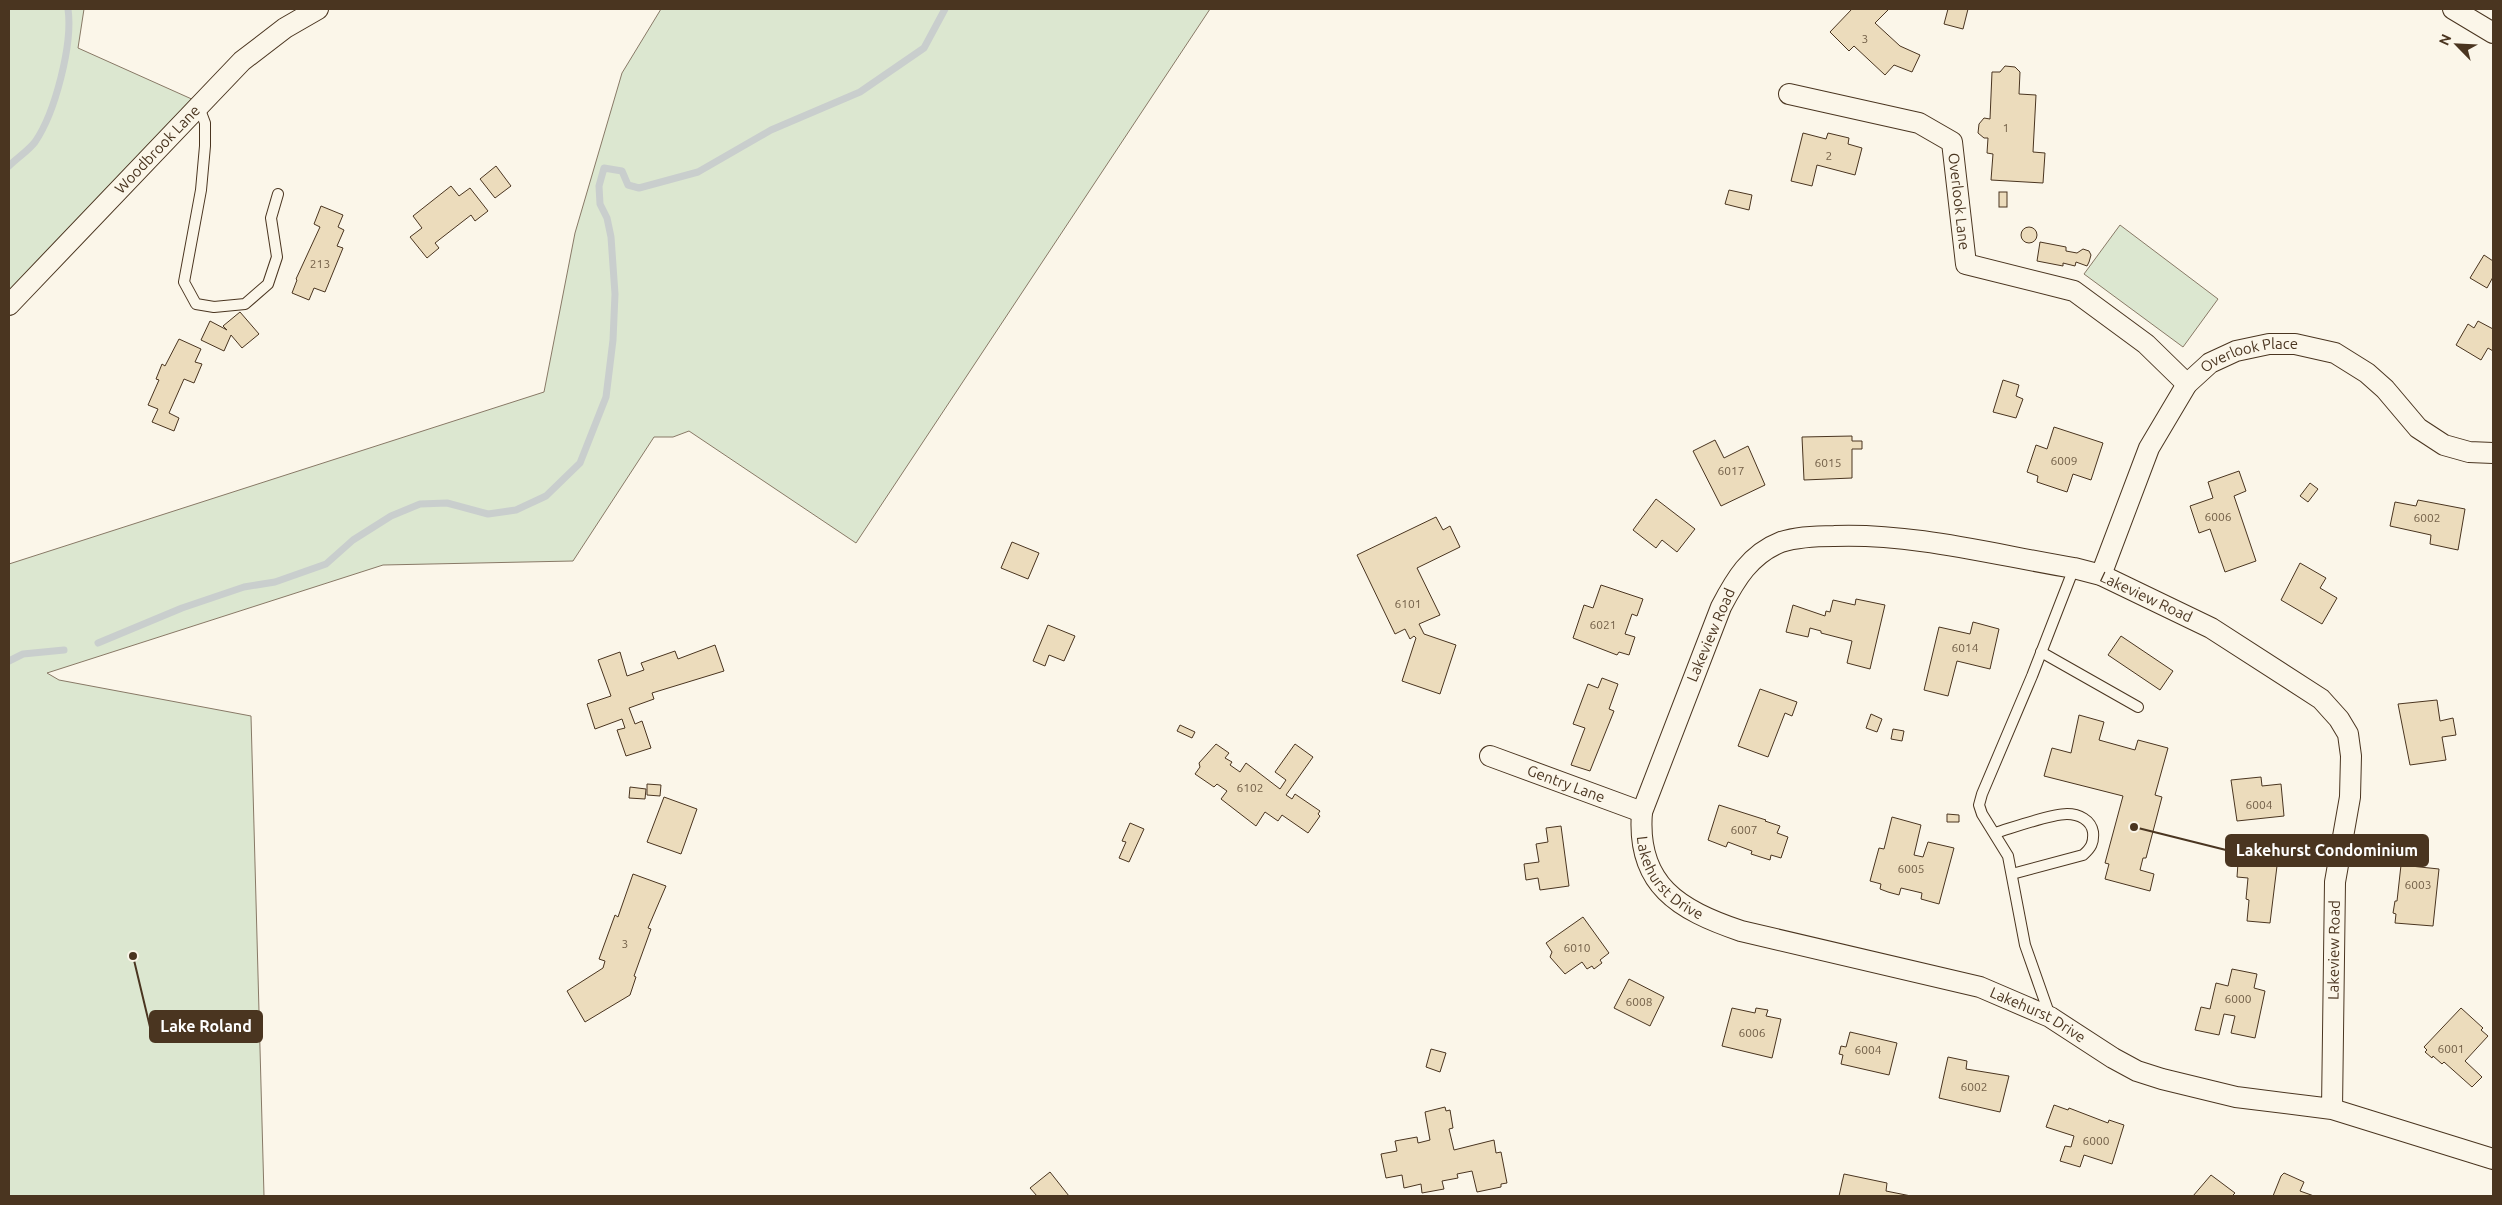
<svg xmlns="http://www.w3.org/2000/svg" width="2502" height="1205" font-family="Ubuntu,sans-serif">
<rect width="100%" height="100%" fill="#fbf6e9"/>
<!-- green -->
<g fill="#dce7d0" stroke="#887966">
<path d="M 9,9 L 84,9 L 78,48 L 205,105 L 9,298 Z"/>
<path d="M 661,9 L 1210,9 L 856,543 L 689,431 L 673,437 L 654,437 L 573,561 L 383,565 L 47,673 L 59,680 L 251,716 L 264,1196 L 9,1196 L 9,564 L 544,392 L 575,233 L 622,73 Z"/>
<path d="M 2120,225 L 2218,299 L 2183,347 L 2084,274 Z"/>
</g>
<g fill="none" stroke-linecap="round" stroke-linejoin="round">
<!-- stream -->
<g stroke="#c9cecd" stroke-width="7">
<path d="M 9,166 C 17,158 28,151 35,142 C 55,113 73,44 68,9"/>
<path d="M 98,643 L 182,608 L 244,587 L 275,582 L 326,564 L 353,540 L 391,516 L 420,504 L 447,503 L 488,514 L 516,510 L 546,496 L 580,463 L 606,397 L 613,340 L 615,294 L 611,237 L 607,218 L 600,204 L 599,186 L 604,168 L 622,171 L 628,185 L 639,188 L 698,172 L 771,130 L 860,92 L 924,48 L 945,9"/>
<path d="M 9,661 L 23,654 L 64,650"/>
</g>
</g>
<!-- building -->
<g fill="#ecdcbc" stroke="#4a3520">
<path d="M 1852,9 L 1889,9 L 1875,23 L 1900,46 L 1920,55 L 1912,72 L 1894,65 L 1885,75 L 1854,46 L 1849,51 L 1830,32 Z"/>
<path d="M 1948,9 L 1968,9 L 1963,29 L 1944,24 Z"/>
<path d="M 2005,66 L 2015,67 L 2020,72 L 2019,94 L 2036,95 L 2033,152 L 2045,153 L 2043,183 L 1991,180 L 1993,154 L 1987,153 L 1988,138 L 1984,138 L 1978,133 L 1979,124 L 1984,118 L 1990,119 L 1992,72 L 2000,72 Z"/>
<path d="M 1803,133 L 1826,139 L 1828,133 L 1849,138 L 1848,144 L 1862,148 L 1855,175 L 1817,165 L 1812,186 L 1791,181 Z"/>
<path d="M 496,166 L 511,186 L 495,198 L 480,179 Z"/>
<path d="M 451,186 L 459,196 L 470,188 L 488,211 L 475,221 L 471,215 L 435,243 L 439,248 L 427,258 L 410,237 L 422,228 L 413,216 Z"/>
<path d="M 1729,190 L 1752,195 L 1749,210 L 1725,204 Z"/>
<rect x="1999" y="192" width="8" height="15"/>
<path d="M 321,206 L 343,215 L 338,227 L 344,230 L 337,246 L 343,248 L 325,292 L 314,288 L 309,300 L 292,293 L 297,280 L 296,279 L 320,227 L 314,224 Z"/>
<circle cx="2029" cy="235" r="8"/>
<path d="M 2040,242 L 2066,247 L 2066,251 L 2077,253 L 2083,249 L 2089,251 L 2091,255 L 2089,262 L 2087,266 L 2076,262 L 2075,266 L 2063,263 L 2063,266 L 2037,261 Z"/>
<path d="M 2484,255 L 2493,261 L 2493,277 L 2487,288 L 2470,278 Z"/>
<path d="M 240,312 L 259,334 L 242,348 L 231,335 L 224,351 L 201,340 L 210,321 L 227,330 L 223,326 Z"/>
<path d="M 2478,321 L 2493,329 L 2493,351 L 2488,348 L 2481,360 L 2456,345 L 2468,324 L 2474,328 Z"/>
<path d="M 179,339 L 201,349 L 195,362 L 202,364 L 194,383 L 184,379 L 169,413 L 179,418 L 174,431 L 152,422 L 158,409 L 148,405 L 159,380 L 156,379 L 162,364 L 165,366 Z"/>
<path d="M 2003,380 L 2019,385 L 2016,396 L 2023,399 L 2016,418 L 1993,412 Z"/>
<path d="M 2054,427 L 2103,443 L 2091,480 L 2073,474 L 2067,492 L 2037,482 L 2038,476 L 2027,472 L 2036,445 L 2047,449 Z"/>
<path d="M 1852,436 L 1852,441 L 1862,441 L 1862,449 L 1852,449 L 1852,478 L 1804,480 L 1802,437 Z"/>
<path d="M 1715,440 L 1724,458 L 1748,446 L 1765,485 L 1721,506 L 1693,451 Z"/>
<path d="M 2239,471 L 2246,491 L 2234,496 L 2256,561 L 2225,572 L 2210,529 L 2199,533 L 2190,506 L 2213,498 L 2208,482 Z"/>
<path d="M 2310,483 L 2318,489 L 2308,502 L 2300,496 Z"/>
<path d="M 1656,499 L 1695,529 L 1677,552 L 1662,540 L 1656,548 L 1633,530 Z"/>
<path d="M 2418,500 L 2465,509 L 2458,550 L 2430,544 L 2431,535 L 2390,526 L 2395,502 L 2416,506 Z"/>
<path d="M 1436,517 L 1443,530 L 1450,526 L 1460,547 L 1417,568 L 1440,615 L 1419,624 L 1424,634 L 1456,645 L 1440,694 L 1402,681 L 1416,638 L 1414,636 L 1410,639 L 1405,629 L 1395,634 L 1357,555 Z"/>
<path d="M 1012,542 L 1039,553 L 1028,579 L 1001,568 Z"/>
<path d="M 2300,563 L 2326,578 L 2320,588 L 2337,598 L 2322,624 L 2281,600 Z"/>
<path d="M 1601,585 L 1643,599 L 1637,616 L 1632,614 L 1625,634 L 1635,637 L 1629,655 L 1619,652 L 1617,655 L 1573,638 L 1584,605 L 1593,608 Z"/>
<path d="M 1856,599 L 1885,605 L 1870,669 L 1847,663 L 1852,641 L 1821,633 L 1821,631 L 1810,628 L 1808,637 L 1786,632 L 1793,605 L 1825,616 L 1826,611 L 1830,612 L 1833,600 L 1855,605 Z"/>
<path d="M 1973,622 L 1999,629 L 1990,669 L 1957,661 L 1948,696 L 1924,690 L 1939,627 L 1970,634 Z"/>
<path d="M 1048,625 L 1075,636 L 1064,661 L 1049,655 L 1045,666 L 1033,661 Z"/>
<path d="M 2121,636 L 2173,671 L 2160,690 L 2108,655 Z"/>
<path d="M 715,645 L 724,671 L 652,693 L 654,699 L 629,708 L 635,724 L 642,721 L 651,748 L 626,756 L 617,730 L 625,728 L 622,719 L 595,729 L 587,704 L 611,696 L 598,660 L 620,652 L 627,676 L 644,670 L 641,663 L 675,651 L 678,659 Z"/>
<path d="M 1602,678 L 1618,684 L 1609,709 L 1614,711 L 1590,771 L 1571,765 L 1585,728 L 1573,724 L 1588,684 L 1598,688 Z"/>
<path d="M 1760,689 L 1797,702 L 1792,716 L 1785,713 L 1768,757 L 1738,746 Z"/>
<path d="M 2437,700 L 2440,721 L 2453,718 L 2456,735 L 2442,737 L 2446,760 L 2410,765 L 2398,704 Z"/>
<path d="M 1871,714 L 1882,719 L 1877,732 L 1866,728 Z"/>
<path d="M 2079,715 L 2104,722 L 2099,740 L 2135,750 L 2138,740 L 2168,748 L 2155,795 L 2162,797 L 2146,858 L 2143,858 L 2140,870 L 2154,874 L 2150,891 L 2105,879 L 2109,864 L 2105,863 L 2123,796 L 2044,776 L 2052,748 L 2071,753 Z"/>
<path d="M 1180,725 L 1195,732 L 1192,738 L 1177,731 Z"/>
<path d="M 1893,729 L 1904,731 L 1902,741 L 1891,739 Z"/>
<path d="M 1216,744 L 1229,753 L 1225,758 L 1232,762 L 1230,765 L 1240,772 L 1246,763 L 1280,789 L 1286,780 L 1275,772 L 1295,744 L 1313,757 L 1286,795 L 1292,799 L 1295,794 L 1320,811 L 1318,814 L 1320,816 L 1308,833 L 1282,815 L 1278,821 L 1265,812 L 1256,826 L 1221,799 L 1227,791 L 1217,784 L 1214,787 L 1195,774 L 1200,767 L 1199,763 Z"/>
<path d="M 2261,777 L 2262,786 L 2281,784 L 2284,816 L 2237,821 L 2231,780 Z"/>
<path d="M 647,784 L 661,785 L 660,796 L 647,795 Z"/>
<path d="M 630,787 L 646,789 L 645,799 L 629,798 Z"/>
<path d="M 664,797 L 697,809 L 681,854 L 647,842 Z"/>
<path d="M 1719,805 L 1766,820 L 1765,821 L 1780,826 L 1777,833 L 1788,837 L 1781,858 L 1771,855 L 1770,860 L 1751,854 L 1752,851 L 1728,842 L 1726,847 L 1708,840 Z"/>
<path d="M 1947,814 L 1959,815 L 1959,822 L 1947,822 Z"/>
<path d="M 1892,817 L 1921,825 L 1914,855 L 1923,857 L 1928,842 L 1954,848 L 1939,904 L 1921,899 L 1922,893 L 1901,888 L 1899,895 L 1888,892 L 1880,889 L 1881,884 L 1870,881 L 1879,848 L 1884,849 Z"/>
<path d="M 1130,823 L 1144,829 L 1129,862 L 1119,858 L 1126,842 L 1122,841 Z"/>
<path d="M 1561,826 L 1569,886 L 1540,890 L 1538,878 L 1526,880 L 1524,864 L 1539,862 L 1536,844 L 1548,842 L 1546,828 Z"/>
<path d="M 2238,863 L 2277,866 L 2270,923 L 2247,921 L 2249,900 L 2246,899 L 2248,878 L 2237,877 Z"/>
<path d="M 2401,865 L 2439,869 L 2433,926 L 2395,923 L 2396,914 L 2393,913 L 2395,901 L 2397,901 Z"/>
<path d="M 633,874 L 666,886 L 648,928 L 651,929 L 634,976 L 636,977 L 630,995 L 585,1022 L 567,991 L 603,968 L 605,961 L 599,959 L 615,915 L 618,917 Z"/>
<path d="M 1583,917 L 1609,953 L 1600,960 L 1602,963 L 1594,969 L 1592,966 L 1587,969 L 1582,962 L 1565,974 L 1550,957 L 1552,952 L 1546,943 Z"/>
<path d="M 2232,969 L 2257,974 L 2254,988 L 2265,991 L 2255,1038 L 2231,1033 L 2235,1016 L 2224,1014 L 2219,1035 L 2195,1030 L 2201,1007 L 2210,1009 L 2216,983 L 2228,986 Z"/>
<path d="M 1629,979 L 1664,997 L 1650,1026 L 1614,1008 Z"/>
<path d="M 1732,1008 L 1755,1013 L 1756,1008 L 1768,1010 L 1766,1016 L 1781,1019 L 1772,1058 L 1722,1046 Z"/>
<path d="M 2461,1008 L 2483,1028 L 2481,1030 L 2488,1036 L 2465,1061 L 2482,1077 L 2472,1087 L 2444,1062 L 2442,1064 L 2433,1056 L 2432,1058 L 2425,1052 L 2427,1050 L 2424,1047 Z"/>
<path d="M 1850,1032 L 1897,1043 L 1889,1075 L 1841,1064 L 1843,1055 L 1839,1054 L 1841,1046 L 1846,1047 Z"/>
<path d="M 1431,1049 L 1446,1053 L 1440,1072 L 1426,1067 Z"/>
<path d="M 1948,1057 L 1967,1061 L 1966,1069 L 2009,1076 L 2000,1112 L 1939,1098 Z"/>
<path d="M 2054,1105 L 2068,1110 L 2069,1108 L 2108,1123 L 2109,1120 L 2124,1125 L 2112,1164 L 2084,1155 L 2080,1167 L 2060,1161 L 2065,1146 L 2071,1147 L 2074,1136 L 2046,1127 Z"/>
<path d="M 1445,1107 L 1446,1111 L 1450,1110 L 1453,1128 L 1449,1129 L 1454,1150 L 1494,1140 L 1496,1153 L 1501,1152 L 1507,1183 L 1501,1184 L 1501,1187 L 1477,1192 L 1472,1171 L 1457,1174 L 1458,1178 L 1442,1181 L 1444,1189 L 1422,1193 L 1421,1184 L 1404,1188 L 1402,1175 L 1386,1178 L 1381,1154 L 1397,1151 L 1395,1141 L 1417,1137 L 1418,1143 L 1430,1140 L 1425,1112 Z"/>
<path d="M 1050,1172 L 1069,1196 L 1037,1196 L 1030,1188 Z"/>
<path d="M 2284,1173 L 2304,1182 L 2300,1191 L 2314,1196 L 2273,1196 L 2281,1176 Z"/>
<path d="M 1844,1174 L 1887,1183 L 1886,1191 L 1911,1196 L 1839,1196 Z"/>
<path d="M 2211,1175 L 2235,1193 L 2232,1196 L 2193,1196 Z"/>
</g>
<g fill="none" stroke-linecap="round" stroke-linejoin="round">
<defs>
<g id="lane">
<path d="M 199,107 L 205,123 L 205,146 L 201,190 L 184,282 L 196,304 L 214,307 L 245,304 L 268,284 L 277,257 L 271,218 L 278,194"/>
<path d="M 2041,652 L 2138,707"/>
<path d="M 1995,833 C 2012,828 2050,814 2067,814 C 2079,814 2091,820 2093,832 C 2094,843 2091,848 2083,855 L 2012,874"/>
<path d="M 2050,1016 L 2025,945 L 2008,856 L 1982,814 L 1979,805 L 1982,794 L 2032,676 L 2074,568"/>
</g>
<g id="street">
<path d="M 2453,9 L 2493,33"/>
<path id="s1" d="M 1789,94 L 1919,123 L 1952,142 L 1966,264 L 2074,291 L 2146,344 L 2187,384"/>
<path id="s2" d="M 9,305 L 242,61 L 285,28 L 318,9"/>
<path id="s3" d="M 2101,575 L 2149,448 L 2187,384 L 2210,363 L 2236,351 L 2269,344 L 2295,344 L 2335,353 L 2367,373 L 2385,389 L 2418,428 L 2444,445 L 2469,452 L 2493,453"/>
<path id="s4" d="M 1490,756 L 1642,812"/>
<path id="s5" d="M 2332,1109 L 2335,882 L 2350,797 L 2351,756 L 2348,734 L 2339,719 L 2321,699 L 2211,628 L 2101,575 L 2074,568 C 1995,555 1914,533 1834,536 C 1817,536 1797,537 1781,542 C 1750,554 1735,580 1721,607 L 1642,812 C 1636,885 1679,910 1741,931 L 1980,987 L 2050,1017 L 2113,1058 L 2137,1071 L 2162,1079 L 2236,1097 L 2332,1109 L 2493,1159"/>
</g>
</defs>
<!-- lane casing -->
<use href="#lane" stroke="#4a3520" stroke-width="12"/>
<!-- street casing -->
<use href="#street" stroke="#4a3520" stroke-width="22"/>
<!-- lane -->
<use href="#lane" stroke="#fbf6e9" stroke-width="10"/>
<!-- street -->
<use href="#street" stroke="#fbf6e9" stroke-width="20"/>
</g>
<g text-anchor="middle" stroke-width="4" stroke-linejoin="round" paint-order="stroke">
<!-- number labels -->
<g font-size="12" fill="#725f47">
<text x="1865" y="43">3</text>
<text x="2006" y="132">1</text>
<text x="1829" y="160">2</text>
<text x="320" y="268">213</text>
<text x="2064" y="465">6009</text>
<text x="1828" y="467">6015</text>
<text x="1731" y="475">6017</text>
<text x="2218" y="521">6006</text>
<text x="2427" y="522">6002</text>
<text x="1408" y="608">6101</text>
<text x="1603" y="629">6021</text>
<text x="1965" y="652">6014</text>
<text x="1250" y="792">6102</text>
<text x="2259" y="809">6004</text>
<text x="1744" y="834">6007</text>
<text x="1911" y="873">6005</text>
<text x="2418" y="889">6003</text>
<text x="625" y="948">3</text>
<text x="1577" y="952">6010</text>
<text x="2238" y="1003">6000</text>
<text x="1639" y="1006">6008</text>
<text x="1752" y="1037">6006</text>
<text x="2451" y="1053">6001</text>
<text x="1868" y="1054">6004</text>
<text x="1974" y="1091">6002</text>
<text x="2096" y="1145">6000</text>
</g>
<!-- street labels -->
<g font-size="15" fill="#4a3520" stroke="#fbf6e9">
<text dy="5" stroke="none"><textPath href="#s2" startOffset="215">Woodbrook Lane</textPath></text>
<text dy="5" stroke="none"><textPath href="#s1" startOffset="231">Overlook Lane</textPath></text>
<text dy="5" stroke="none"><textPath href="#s3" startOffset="282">Overlook Place</textPath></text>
<text transform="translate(2146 597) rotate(25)" y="5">Lakeview Road</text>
<text transform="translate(1711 635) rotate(-67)" y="5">Lakeview Road</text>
<text dy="5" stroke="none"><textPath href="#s4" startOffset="81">Gentry Lane</textPath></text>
<text dy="5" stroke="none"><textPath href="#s5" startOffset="1385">Lakehurst Drive</textPath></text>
<text dy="5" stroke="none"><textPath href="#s5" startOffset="159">Lakeview Road</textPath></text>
<text dy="5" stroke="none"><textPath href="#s5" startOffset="1789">Lakehurst Drive</textPath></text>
</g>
</g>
<!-- callouts -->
<path fill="none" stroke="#4a3520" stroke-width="2" d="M2134 827L2226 850M133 956L150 1027"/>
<g fill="#4a3520" stroke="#fbf6e9" stroke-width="2">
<circle cx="2134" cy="827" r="5"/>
<circle cx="133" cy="956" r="5"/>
</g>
<g fill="#4a3520" stroke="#4a3520" stroke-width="2">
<rect x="2226" y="835" width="202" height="31" rx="5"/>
<rect x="150" y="1011" width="112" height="31" rx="5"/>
</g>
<g font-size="16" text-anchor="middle" font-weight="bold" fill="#fff">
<text x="2327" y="856">Lakehurst Condominium</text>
<text x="206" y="1032">Lake Roland</text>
</g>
<!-- border -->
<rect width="2502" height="1205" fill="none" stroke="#4a3520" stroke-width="20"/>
<!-- north arrow -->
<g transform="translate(2457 45) rotate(294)" stroke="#fbf6e9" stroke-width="4" paint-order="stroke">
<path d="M0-4L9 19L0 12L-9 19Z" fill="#4a3520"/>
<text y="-8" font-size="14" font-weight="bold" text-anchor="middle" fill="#4a3520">N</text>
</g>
</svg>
